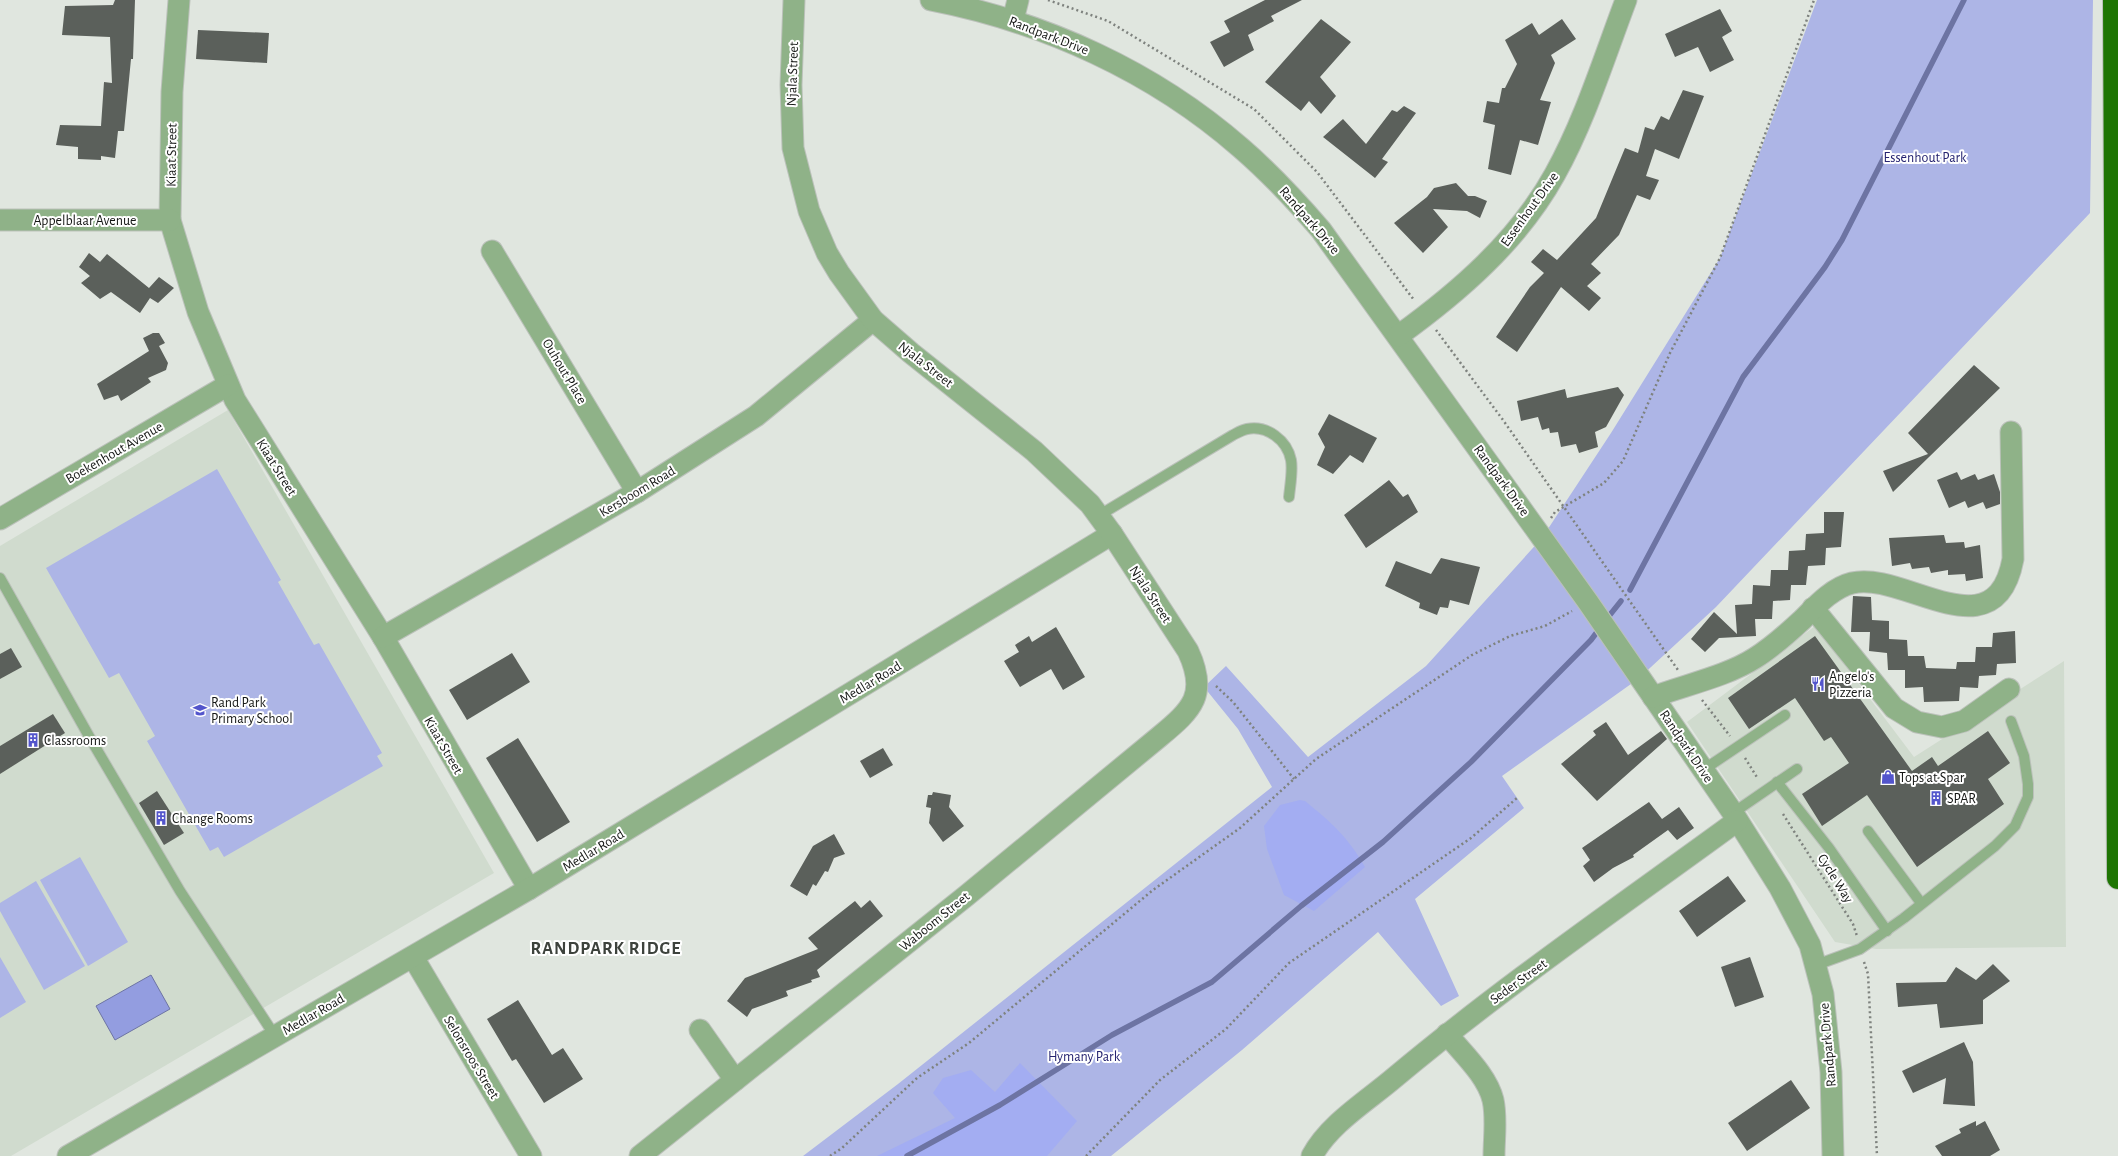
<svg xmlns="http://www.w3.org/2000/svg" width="2118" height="1156" font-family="'Alegreya Sans',sans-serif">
<rect width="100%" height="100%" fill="#e0e6df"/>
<!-- built -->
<g fill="#d0dbce">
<path d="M 228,410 L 494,873 L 11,1156 L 0,1156 L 0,546 Z"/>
<path d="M 1815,626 L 1914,757 L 2064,661 L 2066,947 L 1876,949 L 1835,942 L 1687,722 Z"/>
</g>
<!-- green -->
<g fill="#adb5e6">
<path d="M 1817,0 L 2093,0 L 2090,213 L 1716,607 L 1638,679 L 1502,776 L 1524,808 L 1415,899 L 1459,996 L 1441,1006 L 1378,932 L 1242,1050 L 1111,1156 L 803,1156 L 898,1084 L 1272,787 L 1238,729 L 1204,687 L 1226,666 L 1308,757 L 1426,666 L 1542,538 L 1611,433 L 1720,258 Z"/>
<path d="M 217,469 L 281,580 L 278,582 L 314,645 L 319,643 L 382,753 L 377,756 L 383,766 L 224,857 L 218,847 L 210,851 L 147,741 L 155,736 L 119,673 L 109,678 L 46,568 Z"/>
<path d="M 80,857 L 128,942 L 88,966 L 40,880 Z"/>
<path d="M 36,881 L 85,966 L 44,990 L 0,911 L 0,903 Z"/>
<path d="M 0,957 L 26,1002 L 0,1018 Z"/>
</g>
<!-- forest -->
<g fill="#a3adf2">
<path d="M 1300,800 L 1305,801 C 1332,823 1347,836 1365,867 L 1314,911 L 1284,895 L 1267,849 L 1264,826 L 1280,805 Z"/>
<path d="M 1020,1063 L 1077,1121 L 1047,1156 L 877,1156 L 955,1118 L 933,1093 L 943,1078 L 971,1070 L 995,1092 Z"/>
</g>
<!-- water -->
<path fill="#939de0" stroke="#6d74a3" d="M 151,975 L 170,1009 L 115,1040 L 96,1006 Z"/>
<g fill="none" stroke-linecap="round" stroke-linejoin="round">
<!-- stream -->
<g stroke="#6d74a3" stroke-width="5.5">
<path d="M 1630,590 L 1743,377 L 1825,267 L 1842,240 L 1964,0"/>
<path d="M 1605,621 L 1621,601"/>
<path d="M 907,1156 L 1000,1105 L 1112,1035 L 1212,982 L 1301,906 L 1383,842 L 1471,762 L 1591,640 L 1600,628"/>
</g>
</g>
<!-- building -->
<g fill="#5b605b">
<path d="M 115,0 L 135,0 L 133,59 L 131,59 L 124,131 L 118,131 L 115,158 L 101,156 L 101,160 L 78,159 L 78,147 L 56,145 L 60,125 L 101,126 L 104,82 L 112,83 L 110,37 L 62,35 L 65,6 L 113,5 Z"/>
<path d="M 1265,0 L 1302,0 L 1271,16 L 1274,21 L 1248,35 L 1254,50 L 1224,67 L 1210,42 L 1230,32 L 1224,21 Z"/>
<path d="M 1720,9 L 1732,31 L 1722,37 L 1734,60 L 1710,72 L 1698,47 L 1675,57 L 1665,34 Z"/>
<path d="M 1321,19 L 1351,42 L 1320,77 L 1336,96 L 1321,114 L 1309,101 L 1301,111 L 1265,82 Z"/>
<path d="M 1562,19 L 1576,39 L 1551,55 L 1555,63 L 1540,100 L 1551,102 L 1538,145 L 1520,140 L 1511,175 L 1488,169 L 1495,125 L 1483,122 L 1487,101 L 1499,103 L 1502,88 L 1505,88 L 1517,64 L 1505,40 L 1532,23 L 1539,35 Z"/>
<path d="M 198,30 L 269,33 L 267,63 L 196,59 Z"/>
<path d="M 1683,90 L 1704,96 L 1679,159 L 1655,149 L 1646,176 L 1659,180 L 1650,200 L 1637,195 L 1619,235 L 1591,264 L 1601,273 L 1587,286 L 1601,298 L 1589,311 L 1561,287 L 1517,352 L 1496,337 L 1530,287 L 1544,273 L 1531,262 L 1543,249 L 1557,260 L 1596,218 L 1625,148 L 1638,153 L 1645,127 L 1654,130 L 1661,116 L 1669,120 Z"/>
<path d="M 1404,106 L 1416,113 L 1382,159 L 1388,162 L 1375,178 L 1323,137 L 1343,119 L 1366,144 L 1392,110 L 1397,112 Z"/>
<path d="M 1456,183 L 1468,196 L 1475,196 L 1487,201 L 1480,218 L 1467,211 L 1433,209 L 1448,227 L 1423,253 L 1394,223 L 1427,197 L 1434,188 Z"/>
<path d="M 89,253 L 100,262 L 107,254 L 149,288 L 159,277 L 174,288 L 158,303 L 150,298 L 140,313 L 111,292 L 100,299 L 81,283 L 90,276 L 79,267 Z"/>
<path d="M 153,333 L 159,333 L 165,343 L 159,346 L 168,363 L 166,370 L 148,378 L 151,382 L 121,401 L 118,395 L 104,400 L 97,384 L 149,351 L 143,338 Z"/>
<path d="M 1974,365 L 2000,388 L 1893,492 L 1883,471 L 1928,454 L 1908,433 Z"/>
<path d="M 1618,387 L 1624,395 L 1606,427 L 1595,432 L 1598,447 L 1579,453 L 1576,444 L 1561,447 L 1558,432 L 1550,433 L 1549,428 L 1542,430 L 1538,417 L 1521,421 L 1517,401 L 1565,389 L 1567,398 Z"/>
<path d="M 1329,414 L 1377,438 L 1363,463 L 1350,455 L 1333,474 L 1317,465 L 1325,447 L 1318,434 Z"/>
<path d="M 1957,472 L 1961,480 L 1975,474 L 1978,480 L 1994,474 L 2000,492 L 2000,504 L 1986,509 L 1983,502 L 1968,508 L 1965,501 L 1949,508 L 1937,480 Z"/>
<path d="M 1389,480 L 1403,497 L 1408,494 L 1418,512 L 1366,548 L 1344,515 Z"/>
<path d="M 1824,512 L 1844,512 L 1841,547 L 1826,548 L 1825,565 L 1808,566 L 1806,585 L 1791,585 L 1790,600 L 1773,601 L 1772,619 L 1755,619 L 1756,636 L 1719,638 L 1705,652 L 1691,639 L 1714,612 L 1737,634 L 1735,605 L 1752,604 L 1753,585 L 1770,586 L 1771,570 L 1788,570 L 1789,551 L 1805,550 L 1806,534 L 1824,533 Z"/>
<path d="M 1944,535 L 1946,543 L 1964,542 L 1965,548 L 1980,545 L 1983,578 L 1966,581 L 1965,574 L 1948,575 L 1948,570 L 1931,573 L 1929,567 L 1912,569 L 1910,563 L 1892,566 L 1889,538 Z"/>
<path d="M 1441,558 L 1480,567 L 1469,605 L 1450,600 L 1448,608 L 1440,607 L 1437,615 L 1419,608 L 1420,603 L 1385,586 L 1396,561 L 1431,574 Z"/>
<path d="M 1853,596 L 1871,597 L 1872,620 L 1889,621 L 1889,639 L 1907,640 L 1908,656 L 1924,656 L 1926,668 L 1956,669 L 1957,662 L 1975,662 L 1976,647 L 1992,647 L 1993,633 L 2015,631 L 2016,663 L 1997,664 L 1996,675 L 1979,676 L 1978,688 L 1960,687 L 1959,701 L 1924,702 L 1923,687 L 1905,688 L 1905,670 L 1888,670 L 1887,653 L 1869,651 L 1870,632 L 1851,632 Z"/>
<path d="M 1056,627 L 1085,677 L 1063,690 L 1051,669 L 1020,687 L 1004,661 L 1019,652 L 1015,645 L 1029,636 L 1032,642 Z"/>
<path d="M 1815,636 L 1912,771 L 1932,757 L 1938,766 L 1988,731 L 2010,763 L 1988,779 L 2004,804 L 1917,867 L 1867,795 L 1822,826 L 1802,794 L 1849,763 L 1831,737 L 1824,741 L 1795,698 L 1749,729 L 1728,698 Z"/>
<path d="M 11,648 L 22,667 L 0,679 L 0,654 Z"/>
<path d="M 512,653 L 530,682 L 467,720 L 449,690 Z"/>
<path d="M 53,714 L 65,733 L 0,774 L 0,746 Z"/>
<path d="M 1606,722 L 1628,755 L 1661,731 L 1667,739 L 1597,801 L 1561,764 L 1596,735 L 1593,731 Z"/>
<path d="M 518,738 L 570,822 L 537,842 L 486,758 Z"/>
<path d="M 883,748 L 893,765 L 870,778 L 860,761 Z"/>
<path d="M 157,791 L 184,833 L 164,845 L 139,803 Z"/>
<path d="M 933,792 L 951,795 L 949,807 L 964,826 L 943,842 L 929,823 L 931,808 L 926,807 L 928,795 L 932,795 Z"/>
<path d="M 1649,802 L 1662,819 L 1679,807 L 1694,828 L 1677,840 L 1668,830 L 1633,855 L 1634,857 L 1613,868 L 1594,882 L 1583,866 L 1590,860 L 1582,848 Z"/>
<path d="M 834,834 L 845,854 L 834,858 L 828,872 L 825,871 L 816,886 L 813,884 L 807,896 L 790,886 L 813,846 Z"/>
<path d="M 1728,876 L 1746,901 L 1697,937 L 1679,911 Z"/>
<path d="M 870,900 L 883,916 L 817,970 L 820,977 L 811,980 L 812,982 L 786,991 L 788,996 L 752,1009 L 747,1017 L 727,1001 L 745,978 L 818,949 L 808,938 L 855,901 L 861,908 Z"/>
<path d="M 1750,957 L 1764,997 L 1735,1007 L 1721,967 Z"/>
<path d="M 1993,964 L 2010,981 L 1983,1000 L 1983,1024 L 1940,1028 L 1937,1004 L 1898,1007 L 1896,983 L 1946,982 L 1956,967 L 1976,980 Z"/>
<path d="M 518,1000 L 552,1055 L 563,1048 L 583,1079 L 544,1103 L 516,1059 L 512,1061 L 487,1019 Z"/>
<path d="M 1964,1042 L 1973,1062 L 1975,1106 L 1943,1104 L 1946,1078 L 1913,1093 L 1902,1071 Z"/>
<path d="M 1791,1080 L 1810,1108 L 1747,1151 L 1728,1123 Z"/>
<path d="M 1976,1121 L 1976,1126 L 1985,1121 L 2000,1150 L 1990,1156 L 1942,1156 L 1935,1146 L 1961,1133 L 1959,1129 Z"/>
</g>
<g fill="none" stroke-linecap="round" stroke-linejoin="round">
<defs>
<g id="service">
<path d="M 1098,516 L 1233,435 C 1237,433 1242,430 1247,429 C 1267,425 1287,440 1291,460 C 1293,471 1290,486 1289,497"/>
<path d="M 0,578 L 90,738 L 180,891 L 275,1036"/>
<path d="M 1703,770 L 1785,715"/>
<path d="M 1777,782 L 1829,848 L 1887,931"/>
<path d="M 1733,813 L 1797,769"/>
<path d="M 1868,831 L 1921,903"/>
<path d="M 1816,965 L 1860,949 L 1904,918 L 1995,846 L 2015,826 L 2028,797 L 2028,784 L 2024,756 L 2011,721"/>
</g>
<g id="minor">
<path d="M 179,0 L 172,92 L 170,220 L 198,312 L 235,400 L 383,637 L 529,889"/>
<path d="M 931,0 C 1044,22 1153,71 1241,148 C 1270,173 1296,201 1321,230 L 1588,602 L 1733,813 L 1780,888 L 1810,945 L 1823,994 L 1831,1072 L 1833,1156"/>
<path d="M 1013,20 L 1018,0"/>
<path d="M 0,220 L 170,220"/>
<path d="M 492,251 L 637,492"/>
<path d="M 1398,336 C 1459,292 1518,241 1555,174 C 1585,120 1604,58 1626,0"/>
<path d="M 0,519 L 228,385"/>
<path d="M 1813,608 L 1894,708 L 1917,722 L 1942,727 L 1964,721 L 2009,689"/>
<path d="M 383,637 L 637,492 L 756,416 L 873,320"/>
<path d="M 1653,697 C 1685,685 1727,676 1755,658 C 1771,648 1788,633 1802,620 C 1816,606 1832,588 1852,583 C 1903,570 1995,656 2013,559 L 2011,432"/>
<path d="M 413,957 L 531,1156"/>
<path d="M 700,1030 L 735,1080"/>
<path d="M 1447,1034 C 1462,1053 1487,1075 1493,1100 C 1497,1118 1494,1138 1494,1156"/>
<path d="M 68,1156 L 529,889 L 1112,534"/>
<path d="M 640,1156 L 966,896 L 1159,737 C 1193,709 1208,694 1188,651 L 1112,534 L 1090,504 L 1034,451 L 911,353 L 873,320 L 839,273 L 827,253 L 809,211 L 793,148 L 791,85 L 794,0"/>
<path d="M 1312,1156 C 1329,1124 1367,1101 1394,1078 C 1504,986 1622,905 1737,821"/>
</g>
<path id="motorway" d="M 2114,0 L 2118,878"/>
</defs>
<!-- service casing -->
<use href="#service" stroke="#bbc1ba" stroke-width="12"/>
<!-- minor casing -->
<use href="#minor" stroke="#bbc1ba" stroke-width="23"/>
<!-- motorway casing -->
<use href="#motorway" stroke="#bbc1ba" stroke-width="24"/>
<!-- path -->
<g stroke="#7e827e" stroke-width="2.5" stroke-dasharray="2 3" stroke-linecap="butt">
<path d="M 1048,0 L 1108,21 L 1254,109 L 1317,172 L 1414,300"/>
<path d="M 1436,330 L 1503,420 L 1678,670"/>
<path d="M 1551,518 L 1555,512 L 1604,483 L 1623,461 L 1670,353 L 1720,258 L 1814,0"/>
<path d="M 1216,686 L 1233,702 L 1294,779"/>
<path d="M 1702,700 L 1730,736"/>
<path d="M 1745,758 L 1758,779"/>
<path d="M 1783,814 L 1853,924 L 1857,936"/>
<path d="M 1864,962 L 1868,974 L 1877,1156"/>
<path d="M 830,1156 L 842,1148 L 917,1078 L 969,1043 L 1153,890 L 1240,828 L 1316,759 L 1472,655 L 1510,636 L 1545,626 L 1572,611"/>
<path d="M 1086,1156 L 1160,1080 L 1226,1029 L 1289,963 L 1471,838 L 1517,798"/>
</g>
<!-- service -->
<use href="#service" stroke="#8fb288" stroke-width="10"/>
<!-- minor -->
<use href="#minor" stroke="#8fb288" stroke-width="21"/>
<!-- motorway -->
<use href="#motorway" stroke="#1e7503" stroke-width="22"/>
</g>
<!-- icons -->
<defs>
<symbol id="restaurant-bare" viewBox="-9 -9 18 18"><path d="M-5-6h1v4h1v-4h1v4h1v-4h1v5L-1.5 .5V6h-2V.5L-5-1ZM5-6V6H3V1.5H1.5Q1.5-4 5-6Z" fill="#5355cc" stroke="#fff" stroke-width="2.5" paint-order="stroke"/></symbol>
<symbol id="school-bare" viewBox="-9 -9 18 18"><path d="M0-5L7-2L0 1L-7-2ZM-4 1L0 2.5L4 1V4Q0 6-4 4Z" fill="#5355cc" stroke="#fff" stroke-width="2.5" paint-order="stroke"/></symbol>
<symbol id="building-bare" viewBox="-9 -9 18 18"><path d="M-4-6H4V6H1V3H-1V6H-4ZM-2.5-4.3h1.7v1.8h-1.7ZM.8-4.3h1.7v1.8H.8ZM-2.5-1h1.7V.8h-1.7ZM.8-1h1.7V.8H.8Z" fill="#5355cc" stroke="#fff" stroke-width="2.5" paint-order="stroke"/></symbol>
<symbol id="shop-bare" viewBox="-9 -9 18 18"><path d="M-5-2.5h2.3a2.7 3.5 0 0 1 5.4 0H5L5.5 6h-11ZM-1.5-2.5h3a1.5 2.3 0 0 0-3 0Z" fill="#5355cc" stroke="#fff" stroke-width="2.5" paint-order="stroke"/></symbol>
</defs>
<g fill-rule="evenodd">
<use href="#restaurant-bare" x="1808" y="674" width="20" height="20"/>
<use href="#school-bare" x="190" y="700" width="20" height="20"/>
<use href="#building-bare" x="23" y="730" width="20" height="20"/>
<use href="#shop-bare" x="1878" y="767" width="20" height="20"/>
<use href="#building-bare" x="1926" y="788" width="20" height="20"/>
<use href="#building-bare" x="151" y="808" width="20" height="20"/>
</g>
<g text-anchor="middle" stroke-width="4" stroke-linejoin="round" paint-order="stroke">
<!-- street labels -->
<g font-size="14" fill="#141614" stroke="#fff">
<text transform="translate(1049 35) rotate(21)" y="5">Randpark Drive</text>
<text transform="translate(792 74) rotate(-88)" y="5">Njala Street</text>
<text transform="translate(171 155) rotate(-89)" y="5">Kiaat Street</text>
<text transform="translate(1529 209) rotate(-54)" y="5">Essenhout Drive</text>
<text x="85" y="225">Appelblaar Avenue</text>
<text transform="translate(1310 220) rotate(49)" y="5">Randpark Drive</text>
<text transform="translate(926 364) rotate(38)" y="5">Njala Street</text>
<text transform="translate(565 371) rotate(59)" y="5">Ouhout Place</text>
<text transform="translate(114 452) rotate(-30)" y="5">Boekenhout Avenue</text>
<text transform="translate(277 467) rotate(58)" y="5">Kiaat Street</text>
<text transform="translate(1502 480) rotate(54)" y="5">Randpark Drive</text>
<text transform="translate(637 491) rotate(-31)" y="5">Kersboom Road</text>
<text transform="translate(1151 594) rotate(57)" y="5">Njala Street</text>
<text transform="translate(870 682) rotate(-31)" y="5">Medlar Road</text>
<text transform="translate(444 745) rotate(60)" y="5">Kiaat Street</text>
<text transform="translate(1687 746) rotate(56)" y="5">Randpark Drive</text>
<text transform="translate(593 850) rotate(-31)" y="5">Medlar Road</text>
<text transform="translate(1836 878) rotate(58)" y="5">Cycle Way</text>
<text transform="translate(934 921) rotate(-39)" y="5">Waboom Street</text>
<text transform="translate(1518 981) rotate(-36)" y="5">Seder Street</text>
<text transform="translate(313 1014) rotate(-30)" y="5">Medlar Road</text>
<text transform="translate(1827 1045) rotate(-95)" y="5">Randpark Drive</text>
<text transform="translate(472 1057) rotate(59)" y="5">Selonsroos Street</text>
</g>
<!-- park labels -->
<g font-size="14" fill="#252370" stroke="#fff">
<text x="1925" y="162">Essenhout Park</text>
<text x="1084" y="1061">Hymany Park</text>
</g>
<!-- poi labels -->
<g font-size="14" fill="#141614" stroke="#fff" text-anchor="start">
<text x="1829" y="681">Angelo's<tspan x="1829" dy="16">Pizzeria</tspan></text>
<text x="211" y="707">Rand Park<tspan x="211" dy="16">Primary School</tspan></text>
<text x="44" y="745">Classrooms</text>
<text x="1899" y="782">Tops at Spar</text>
<text x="1947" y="803">SPAR</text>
<text x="172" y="823">Change Rooms</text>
</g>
<!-- district labels -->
<g font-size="18" font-weight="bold" letter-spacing="1" fill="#3d423c" stroke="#fff">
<text x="606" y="954">RANDPARK RIDGE</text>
</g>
</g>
</svg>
